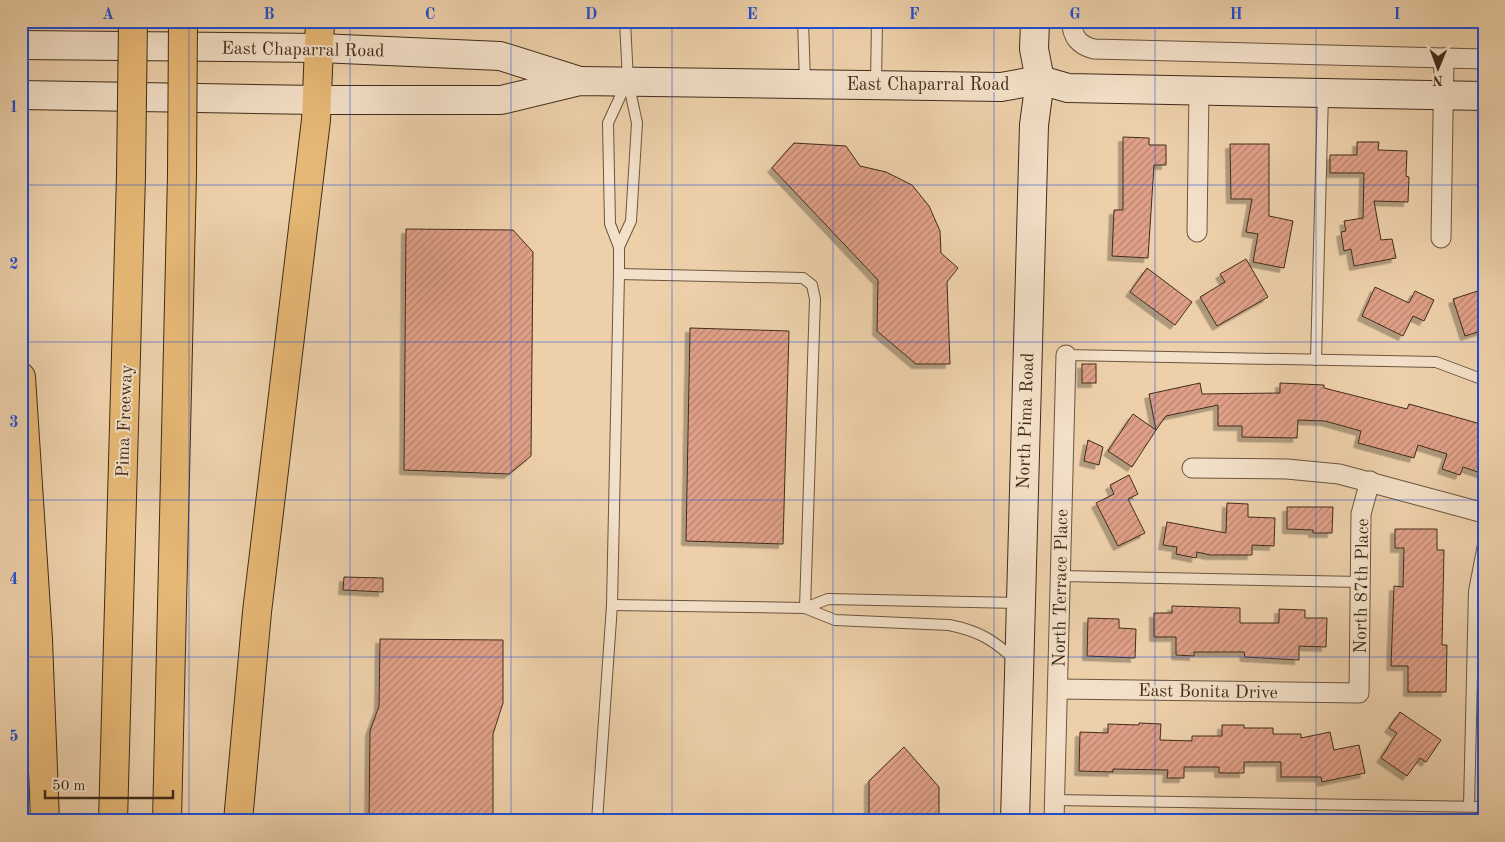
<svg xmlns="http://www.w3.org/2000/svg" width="1505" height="842" font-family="'Old Standard TT',serif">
<defs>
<pattern id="building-hatch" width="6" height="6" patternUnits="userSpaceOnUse" patternTransform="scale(1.25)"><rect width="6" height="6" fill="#e0a087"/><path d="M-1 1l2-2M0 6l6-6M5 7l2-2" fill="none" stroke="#b7836e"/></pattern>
<filter id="shadow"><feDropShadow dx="-4.5" dy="4.5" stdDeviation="0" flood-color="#0004"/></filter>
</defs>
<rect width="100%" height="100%" fill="#edd0aa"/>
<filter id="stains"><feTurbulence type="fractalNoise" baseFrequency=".004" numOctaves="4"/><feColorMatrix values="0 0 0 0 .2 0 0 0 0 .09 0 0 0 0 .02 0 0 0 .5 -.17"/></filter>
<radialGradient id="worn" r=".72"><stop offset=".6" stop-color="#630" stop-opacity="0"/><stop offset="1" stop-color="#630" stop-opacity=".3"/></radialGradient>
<!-- building -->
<g fill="url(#building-hatch)" stroke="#402c1a" filter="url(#shadow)">
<path d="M 1123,137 L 1149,138 L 1149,145 L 1166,145 L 1166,165 L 1154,165 L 1148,258 L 1112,256 L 1114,210 L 1123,210 Z"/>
<path d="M 1357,142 L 1379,142 L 1378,150 L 1407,151 L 1406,176 L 1409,177 L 1408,202 L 1374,201 L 1381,240 L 1392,239 L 1396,258 L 1354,266 L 1351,249 L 1344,251 L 1341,232 L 1346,231 L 1344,221 L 1363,218 L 1364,173 L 1330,173 L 1330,155 L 1357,155 Z"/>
<path d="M 794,143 L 846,146 L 860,166 L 886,172 L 912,185 L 929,206 L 940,231 L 941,253 L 958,268 L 947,282 L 950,364 L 916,364 L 877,331 L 878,280 L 772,168 Z"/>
<path d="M 1230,144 L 1269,144 L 1269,216 L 1293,221 L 1284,268 L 1253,262 L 1258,234 L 1246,232 L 1252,199 L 1231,199 Z"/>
<path d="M 406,229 L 513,230 L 533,252 L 531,456 L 509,474 L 404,470 Z"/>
<path d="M 1246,259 L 1268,297 L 1217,326 L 1200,297 L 1225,282 L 1220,274 Z"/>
<path d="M 1147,268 L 1192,302 L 1175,325 L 1130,292 Z"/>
<path d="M 1375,287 L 1409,303 L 1415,291 L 1434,300 L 1424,321 L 1413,316 L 1403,336 L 1362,316 Z"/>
<path d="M 1484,289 L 1484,330 L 1465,336 L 1453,299 Z"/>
<path d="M 690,328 L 789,331 L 783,544 L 686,541 Z"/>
<rect x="1082" y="364" width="14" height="19"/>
<path d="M 1200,383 L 1202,394 L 1280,393 L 1280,383 L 1324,385 L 1324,388 L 1407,409 L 1409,404 L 1470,421 L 1484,425 L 1484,474 L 1463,467 L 1460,475 L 1442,469 L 1447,454 L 1418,445 L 1414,458 L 1358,443 L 1361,431 L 1325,421 L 1298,420 L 1297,438 L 1242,437 L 1242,426 L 1218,426 L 1218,405 L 1166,416 L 1156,430 L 1149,394 Z"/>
<path d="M 1133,414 L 1156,430 L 1132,467 L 1108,451 Z"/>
<path d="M 1088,440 L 1103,447 L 1099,465 L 1084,461 Z"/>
<path d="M 1129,475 L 1138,494 L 1128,499 L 1145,533 L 1118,546 L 1096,503 L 1114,494 L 1110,485 Z"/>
<path d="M 1227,503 L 1248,504 L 1248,517 L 1275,518 L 1274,546 L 1252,545 L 1252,555 L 1210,555 L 1197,552 L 1196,558 L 1176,554 L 1177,547 L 1163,545 L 1167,522 L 1226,533 Z"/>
<path d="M 1287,507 L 1333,507 L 1332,533 L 1313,533 L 1313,530 L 1287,529 Z"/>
<path d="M 1395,529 L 1437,529 L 1437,550 L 1444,550 L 1442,645 L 1447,645 L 1446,692 L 1408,692 L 1408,666 L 1391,666 L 1394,586 L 1403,587 L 1404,548 L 1395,548 Z"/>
<path d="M 344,577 L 383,578 L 383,592 L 343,590 Z"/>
<path d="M 1172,606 L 1240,608 L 1240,623 L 1279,623 L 1279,609 L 1305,610 L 1305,618 L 1327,618 L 1326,647 L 1299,646 L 1299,660 L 1245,657 L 1244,652 L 1194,652 L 1194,656 L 1176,655 L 1176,637 L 1154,637 L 1154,613 L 1172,613 Z"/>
<path d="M 1088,618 L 1119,619 L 1119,628 L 1136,629 L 1135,658 L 1087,656 Z"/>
<path d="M 380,639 L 503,640 L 503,703 L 493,734 L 493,821 L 369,821 L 370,731 L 379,706 Z"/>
<path d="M 1400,712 L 1441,740 L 1426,762 L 1420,758 L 1407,776 L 1381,758 L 1397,733 L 1389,728 Z"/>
<path d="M 1139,723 L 1161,724 L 1160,740 L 1192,741 L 1192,736 L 1222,736 L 1222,725 L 1244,725 L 1244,728 L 1273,728 L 1273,734 L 1301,734 L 1301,738 L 1330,732 L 1334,750 L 1359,745 L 1365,773 L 1322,782 L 1321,777 L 1281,777 L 1281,762 L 1244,762 L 1244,773 L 1219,773 L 1219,767 L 1184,767 L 1184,778 L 1167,778 L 1168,770 L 1113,769 L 1113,772 L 1079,771 L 1080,732 L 1108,733 L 1108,724 L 1139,725 Z"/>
<path d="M 904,747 L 939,787 L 939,821 L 869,821 L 869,781 Z"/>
</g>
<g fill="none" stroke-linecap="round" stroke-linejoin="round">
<defs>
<g id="lane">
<path d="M 803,21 L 805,82"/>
<path d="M 876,83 L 877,21"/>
<path d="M 619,247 L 631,221 L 637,123 L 628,81 L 625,21"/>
<path d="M 619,274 L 803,278 L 812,285 L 815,299 L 805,608"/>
<path d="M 1066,355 L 1436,362 L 1484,380"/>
<path d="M 1316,360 L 1323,93"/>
<path d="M 1061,576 L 1360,582"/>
<path d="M 612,605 L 805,608 L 828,599 L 1019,603"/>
<path d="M 805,608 L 835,620 L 949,625 C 979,631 994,640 1016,661"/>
<path d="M 1054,800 L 1484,807"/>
<path d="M 1469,806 L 1474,591 L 1484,540"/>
<path d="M 597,821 L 612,605 L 619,274 L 619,247 L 610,224 L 608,123 L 626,84"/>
</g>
<g id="street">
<path d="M 1071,21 C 1073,37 1078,45 1094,49 L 1484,59"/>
<path d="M 1197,232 L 1199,91"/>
<path d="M 1441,238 L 1444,58"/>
<path d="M 1192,468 L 1287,469 L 1339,474 L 1484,513"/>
<path d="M 1058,689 L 1359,693 L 1361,514 L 1370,481"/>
<path d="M 1054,821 L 1066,355"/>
</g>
<g id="secondary">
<path d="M 21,45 L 320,48 L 500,56 L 580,81"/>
<path d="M 21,95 L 317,100 L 501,100 L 580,81 L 1001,87 L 1040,80 L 1068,88 L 1484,96"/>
<path d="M 1015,821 L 1034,125 L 1040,80 L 1034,49 L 1035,21"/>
</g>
<g id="highway">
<path d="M 21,377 L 38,640 L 45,821"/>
<path d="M 113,821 L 131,175"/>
<path d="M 167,821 L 182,174"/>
<path d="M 238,821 L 257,612 L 316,120 L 320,21"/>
</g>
</defs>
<!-- lane casing -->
<use href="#lane" stroke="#6b553e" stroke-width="12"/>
<!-- street casing -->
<use href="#street" stroke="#6b553e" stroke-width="21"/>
<!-- secondary casing -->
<use href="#secondary" stroke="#402c1a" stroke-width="30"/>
<!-- highway casing -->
<use href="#highway" stroke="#402c1a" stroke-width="30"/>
<!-- lane -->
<use href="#lane" stroke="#f3e0c8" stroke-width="10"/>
<!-- street -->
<use href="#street" stroke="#f3e0c8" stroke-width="19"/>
<!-- secondary -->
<use href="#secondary" stroke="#f3e0c8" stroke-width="28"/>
<!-- highway -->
<use href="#highway" stroke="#e6b875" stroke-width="28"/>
<defs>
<g id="highway-bridge">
<path d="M 182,174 L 183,21"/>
<path d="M 131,175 L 133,21"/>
</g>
</defs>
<!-- highway-bridge casing -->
<use href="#highway-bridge" stroke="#402c1a" stroke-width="30" stroke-linecap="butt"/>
<!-- highway-bridge -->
<use href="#highway-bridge" stroke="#e6b875" stroke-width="28"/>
</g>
<!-- grid -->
<path fill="none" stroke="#1d4ed8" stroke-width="1" stroke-opacity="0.55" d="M 189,21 L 189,821M 350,21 L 350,821M 511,21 L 511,821M 672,21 L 672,821M 833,21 L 833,821M 994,21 L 994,821M 1155,21 L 1155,821M 1316,21 L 1316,821M 21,185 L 1484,185M 21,342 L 1484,342M 21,500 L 1484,500M 21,657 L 1484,657"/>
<g text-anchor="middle" stroke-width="4" stroke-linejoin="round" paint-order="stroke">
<!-- street labels -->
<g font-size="18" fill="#402c1a" stroke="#f3e0c8">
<text transform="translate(303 49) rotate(1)" y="6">East Chaparral Road</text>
<text x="928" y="90">East Chaparral Road</text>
<text transform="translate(124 421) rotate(-88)" y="6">Pima Freeway</text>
<text transform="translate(1025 421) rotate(-88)" y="6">North Pima Road</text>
<text transform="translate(1361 586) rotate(-89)" y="6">North 87th Place</text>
<text transform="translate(1060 588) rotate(-89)" y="6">North Terrace Place</text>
<text transform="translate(1208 691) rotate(1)" y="6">East Bonita Drive</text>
</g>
</g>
<!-- margin -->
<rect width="1505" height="842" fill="none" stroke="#edd0aa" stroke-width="55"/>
<!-- north arrow -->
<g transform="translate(1438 68) rotate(181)" stroke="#f3e0c8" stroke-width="4" paint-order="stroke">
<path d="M0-4L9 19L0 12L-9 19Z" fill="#402c1a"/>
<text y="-8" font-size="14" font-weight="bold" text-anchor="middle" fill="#402c1a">N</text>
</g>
<!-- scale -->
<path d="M45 790v8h128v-8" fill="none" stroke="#402c1a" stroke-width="2.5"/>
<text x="52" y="790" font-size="15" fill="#402c1a" stroke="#f3e0c8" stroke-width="4" paint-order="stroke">50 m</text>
<rect x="28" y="28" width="1450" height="786" fill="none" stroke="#1d4ed8" stroke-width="2"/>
<g font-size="16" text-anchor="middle" font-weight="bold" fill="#1d4ed8">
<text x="108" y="19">A</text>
<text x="269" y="19">B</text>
<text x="430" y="19">C</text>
<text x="591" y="19">D</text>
<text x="752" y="19">E</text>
<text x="914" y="19">F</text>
<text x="1075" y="19">G</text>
<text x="1236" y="19">H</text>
<text x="1397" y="19">I</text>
<text x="14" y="112">1</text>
<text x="14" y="269">2</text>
<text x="14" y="427">3</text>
<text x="14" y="584">4</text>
<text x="14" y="741">5</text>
</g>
<rect width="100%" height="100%" filter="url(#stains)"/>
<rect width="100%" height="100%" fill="url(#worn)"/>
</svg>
